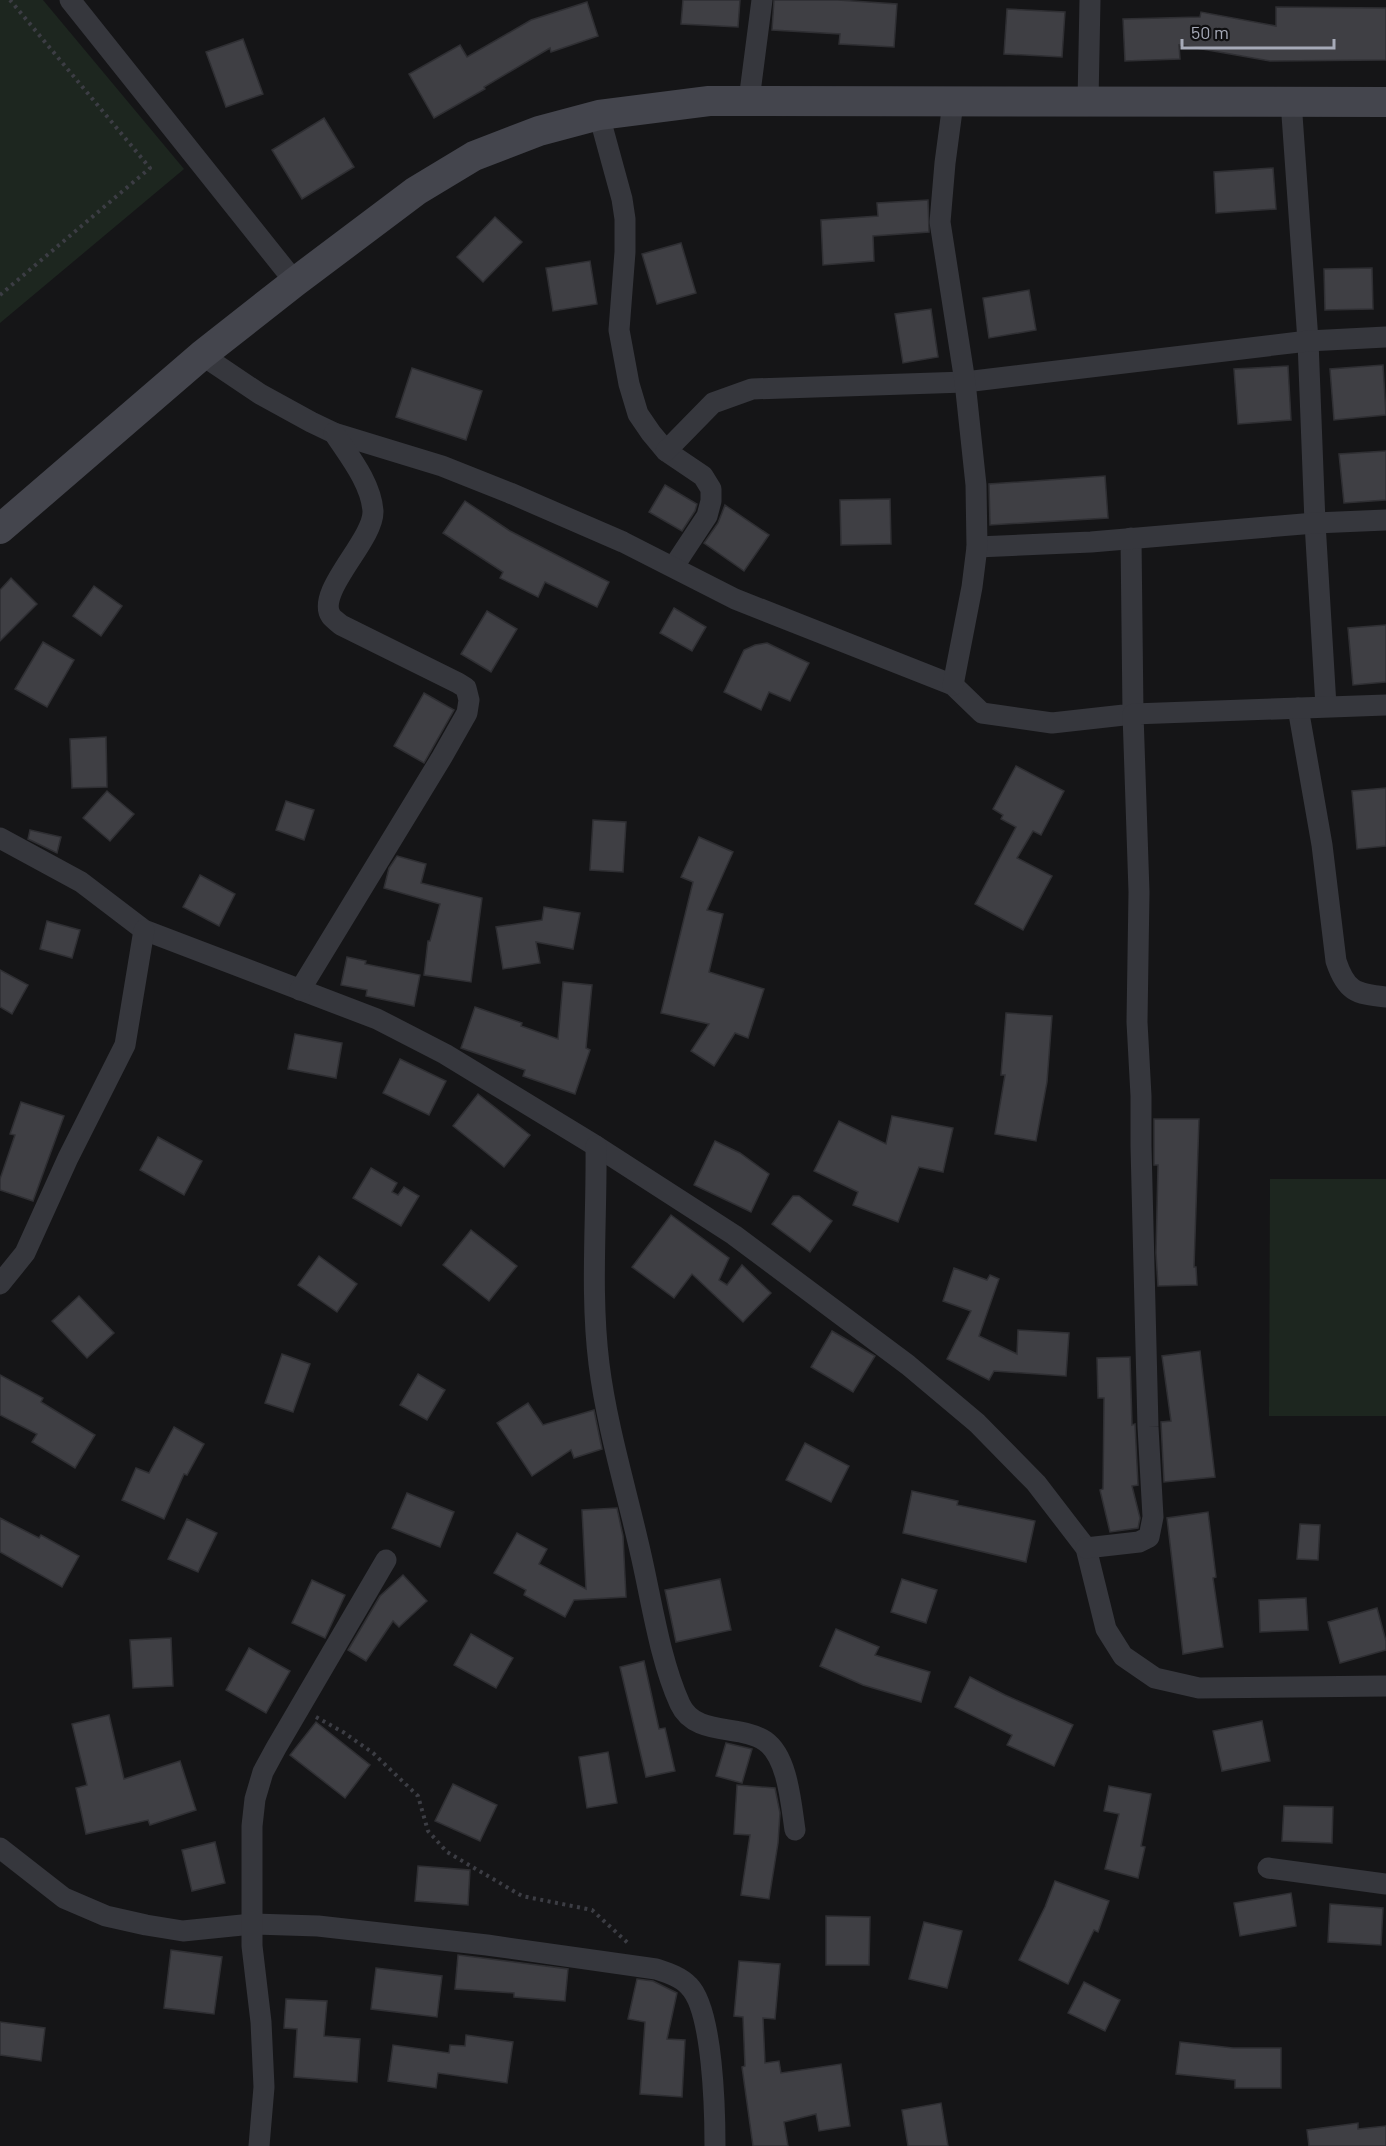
<svg xmlns="http://www.w3.org/2000/svg" width="1386" height="2146" font-family="Barlow,sans-serif">
<rect width="100%" height="100%" fill="#151517"/>
<!-- green -->
<g fill="#1d261f">
<path d="M 0,0 L 43,0 L 184,169 L 0,323 Z"/>
<path d="M 1270,1179 L 1386,1179 L 1386,1416 L 1269,1416 Z"/>
</g>
<!-- building -->
<g fill="#3f3f44" stroke="#2f2f33" stroke-width="1.5">
<path d="M 683,0 L 740,0 L 738,27 L 681,24 Z"/>
<path d="M 774,0 L 838,0 L 897,4 L 894,47 L 839,44 L 840,34 L 772,30 Z"/>
<path d="M 587,2 L 598,36 L 551,52 L 550,48 L 484,87 L 485,89 L 434,118 L 409,74 L 460,45 L 467,57 L 531,20 Z"/>
<path d="M 1276,7 L 1386,8 L 1386,60 L 1270,61 L 1179,45 L 1180,59 L 1125,61 L 1123,19 L 1200,17 L 1201,12 L 1276,26 Z"/>
<path d="M 1007,9 L 1065,12 L 1062,57 L 1004,54 Z"/>
<path d="M 243,39 L 263,94 L 226,107 L 206,52 Z"/>
<path d="M 324,118 L 354,167 L 302,199 L 272,150 Z"/>
<path d="M 1273,168 L 1276,209 L 1216,213 L 1214,172 Z"/>
<path d="M 928,200 L 929,232 L 873,236 L 874,261 L 823,265 L 821,220 L 878,216 L 877,203 Z"/>
<path d="M 495,217 L 522,242 L 483,282 L 457,257 Z"/>
<path d="M 681,243 L 696,293 L 657,304 L 642,254 Z"/>
<path d="M 590,261 L 597,304 L 553,311 L 546,268 Z"/>
<path d="M 1372,268 L 1373,309 L 1325,310 L 1324,269 Z"/>
<path d="M 1029,290 L 1036,330 L 989,338 L 983,298 Z"/>
<path d="M 931,309 L 938,357 L 903,363 L 895,314 Z"/>
<path d="M 1383,365 L 1386,415 L 1334,420 L 1330,369 Z"/>
<path d="M 1288,366 L 1291,420 L 1238,424 L 1234,369 Z"/>
<path d="M 412,368 L 482,391 L 466,440 L 396,417 Z"/>
<path d="M 1386,451 L 1386,500 L 1344,503 L 1339,454 Z"/>
<path d="M 1105,476 L 1108,518 L 990,525 L 989,484 Z"/>
<path d="M 665,485 L 697,504 L 695,511 L 682,531 L 649,512 Z"/>
<path d="M 890,499 L 891,544 L 841,545 L 840,500 Z"/>
<path d="M 465,501 L 510,531 L 609,582 L 597,607 L 545,582 L 538,597 L 500,578 L 503,572 L 443,533 Z"/>
<path d="M 725,505 L 769,535 L 744,571 L 704,543 L 718,523 Z"/>
<path d="M 11,578 L 37,604 L 0,641 L 0,590 Z"/>
<path d="M 94,586 L 122,606 L 101,636 L 73,616 Z"/>
<path d="M 674,608 L 706,627 L 692,651 L 660,633 Z"/>
<path d="M 487,611 L 517,629 L 491,672 L 461,654 Z"/>
<path d="M 1386,625 L 1386,682 L 1353,685 L 1348,628 Z"/>
<path d="M 43,642 L 74,660 L 47,707 L 15,689 Z"/>
<path d="M 767,643 L 809,663 L 790,701 L 769,692 L 761,710 L 724,692 L 744,650 L 755,645 Z"/>
<path d="M 424,693 L 454,710 L 424,763 L 394,746 Z"/>
<path d="M 106,737 L 107,787 L 72,788 L 70,739 Z"/>
<path d="M 1016,766 L 1064,791 L 1041,835 L 1033,831 L 1017,858 L 1052,876 L 1023,930 L 975,904 L 1016,827 L 1001,819 L 1003,815 L 993,809 Z"/>
<path d="M 1386,788 L 1386,846 L 1357,849 L 1352,791 Z"/>
<path d="M 107,791 L 134,814 L 110,841 L 83,818 Z"/>
<path d="M 286,801 L 314,810 L 304,840 L 276,830 Z"/>
<path d="M 593,820 L 626,822 L 623,872 L 590,870 Z"/>
<path d="M 30,830 L 61,837 L 57,853 L 28,839 Z"/>
<path d="M 699,837 L 733,852 L 707,910 L 723,914 L 709,972 L 764,989 L 748,1038 L 735,1033 L 714,1066 L 691,1051 L 709,1024 L 661,1013 L 693,882 L 681,877 Z"/>
<path d="M 397,856 L 426,864 L 421,883 L 482,898 L 471,982 L 424,975 L 428,941 L 430,941 L 440,904 L 384,888 L 389,868 Z"/>
<path d="M 200,875 L 235,894 L 219,926 L 183,907 Z"/>
<path d="M 544,907 L 580,913 L 573,949 L 536,942 L 540,963 L 503,969 L 496,927 L 542,920 Z"/>
<path d="M 47,921 L 80,930 L 72,958 L 40,949 Z"/>
<path d="M 347,957 L 366,961 L 365,964 L 420,975 L 414,1006 L 366,996 L 367,990 L 341,985 Z"/>
<path d="M 0,970 L 28,985 L 12,1014 L 0,1007 Z"/>
<path d="M 563,982 L 592,985 L 586,1048 L 590,1050 L 575,1094 L 523,1076 L 525,1070 L 461,1048 L 475,1007 L 522,1023 L 521,1026 L 558,1039 Z"/>
<path d="M 1006,1013 L 1052,1016 L 1047,1082 L 1036,1141 L 995,1134 L 1005,1075 L 1001,1075 Z"/>
<path d="M 295,1034 L 342,1043 L 336,1078 L 288,1069 Z"/>
<path d="M 400,1059 L 446,1081 L 429,1115 L 383,1093 Z"/>
<path d="M 478,1094 L 530,1135 L 504,1167 L 453,1126 Z"/>
<path d="M 21,1102 L 64,1116 L 33,1201 L 0,1190 L 0,1179 L 15,1135 L 10,1134 Z"/>
<path d="M 892,1116 L 953,1128 L 943,1172 L 919,1167 L 898,1222 L 853,1205 L 858,1192 L 814,1171 L 839,1121 L 886,1144 Z"/>
<path d="M 1154,1119 L 1199,1119 L 1194,1267 L 1196,1267 L 1197,1285 L 1158,1286 L 1156,1253 L 1158,1165 L 1154,1165 Z"/>
<path d="M 158,1137 L 202,1161 L 184,1195 L 140,1170 Z"/>
<path d="M 715,1141 L 740,1153 L 769,1174 L 751,1212 L 694,1185 Z"/>
<path d="M 371,1168 L 397,1183 L 392,1192 L 398,1195 L 404,1187 L 419,1196 L 401,1226 L 353,1198 Z"/>
<path d="M 793,1196 L 799,1196 L 832,1221 L 810,1252 L 772,1224 Z"/>
<path d="M 671,1215 L 729,1258 L 719,1280 L 727,1285 L 742,1265 L 771,1293 L 743,1322 L 692,1274 L 674,1298 L 632,1267 Z"/>
<path d="M 471,1230 L 517,1266 L 489,1301 L 443,1265 Z"/>
<path d="M 319,1256 L 357,1284 L 337,1312 L 298,1285 Z"/>
<path d="M 954,1268 L 987,1280 L 990,1275 L 999,1279 L 979,1336 L 1017,1354 L 1018,1330 L 1069,1333 L 1066,1376 L 994,1371 L 989,1380 L 947,1359 L 971,1311 L 943,1301 Z"/>
<path d="M 79,1296 L 114,1333 L 87,1358 L 52,1321 Z"/>
<path d="M 832,1331 L 875,1356 L 853,1392 L 811,1367 Z"/>
<path d="M 1200,1351 L 1215,1477 L 1164,1482 L 1161,1422 L 1171,1421 L 1162,1356 Z"/>
<path d="M 282,1354 L 310,1364 L 293,1412 L 265,1403 Z"/>
<path d="M 1130,1357 L 1132,1425 L 1135,1424 L 1138,1485 L 1132,1486 L 1140,1518 L 1138,1528 L 1110,1532 L 1100,1490 L 1103,1489 L 1104,1398 L 1098,1398 L 1097,1358 Z"/>
<path d="M 418,1374 L 445,1390 L 427,1420 L 400,1405 Z"/>
<path d="M 0,1375 L 43,1398 L 41,1402 L 95,1435 L 75,1468 L 32,1442 L 37,1434 L 0,1415 Z"/>
<path d="M 528,1403 L 543,1425 L 594,1410 L 602,1449 L 574,1458 L 571,1450 L 532,1476 L 497,1423 Z"/>
<path d="M 174,1427 L 204,1444 L 187,1475 L 184,1474 L 164,1519 L 122,1500 L 136,1468 L 149,1473 Z"/>
<path d="M 805,1443 L 849,1466 L 831,1502 L 786,1480 Z"/>
<path d="M 912,1491 L 958,1501 L 957,1505 L 1035,1521 L 1026,1562 L 903,1533 Z"/>
<path d="M 407,1493 L 454,1512 L 440,1547 L 392,1528 Z"/>
<path d="M 617,1508 L 623,1536 L 626,1597 L 574,1600 L 565,1617 L 524,1595 L 526,1590 L 494,1573 L 517,1533 L 547,1549 L 539,1564 L 586,1589 L 582,1510 Z"/>
<path d="M 1208,1512 L 1216,1577 L 1213,1578 L 1223,1647 L 1183,1654 L 1167,1518 Z"/>
<path d="M 0,1518 L 39,1538 L 41,1535 L 79,1556 L 62,1587 L 0,1552 Z"/>
<path d="M 187,1519 L 217,1533 L 198,1572 L 168,1559 Z"/>
<path d="M 1300,1524 L 1320,1525 L 1318,1560 L 1297,1559 Z"/>
<path d="M 403,1575 L 427,1601 L 399,1627 L 393,1621 L 366,1661 L 348,1650 L 380,1596 Z"/>
<path d="M 720,1579 L 731,1630 L 676,1642 L 665,1590 Z"/>
<path d="M 902,1579 L 937,1590 L 926,1623 L 891,1612 Z"/>
<path d="M 312,1580 L 345,1595 L 325,1638 L 292,1623 Z"/>
<path d="M 1306,1598 L 1308,1630 L 1260,1632 L 1259,1600 Z"/>
<path d="M 1377,1608 L 1386,1641 L 1386,1650 L 1340,1663 L 1328,1622 Z"/>
<path d="M 836,1629 L 879,1647 L 875,1655 L 930,1672 L 921,1702 L 863,1685 L 820,1666 Z"/>
<path d="M 471,1634 L 513,1658 L 496,1688 L 454,1665 Z"/>
<path d="M 171,1638 L 173,1686 L 133,1688 L 130,1640 Z"/>
<path d="M 249,1648 L 290,1671 L 266,1713 L 226,1690 Z"/>
<path d="M 644,1661 L 659,1729 L 665,1728 L 675,1771 L 646,1777 L 620,1667 Z"/>
<path d="M 970,1677 L 1005,1695 L 1073,1725 L 1054,1766 L 1007,1745 L 1012,1735 L 955,1707 Z"/>
<path d="M 109,1715 L 124,1779 L 180,1761 L 196,1810 L 150,1825 L 148,1820 L 86,1834 L 76,1788 L 87,1785 L 72,1724 Z"/>
<path d="M 1262,1721 L 1270,1761 L 1222,1771 L 1213,1731 Z"/>
<path d="M 316,1722 L 370,1765 L 345,1798 L 290,1755 Z"/>
<path d="M 726,1743 L 752,1749 L 742,1783 L 716,1776 Z"/>
<path d="M 608,1752 L 617,1803 L 587,1808 L 579,1757 Z"/>
<path d="M 453,1784 L 497,1805 L 480,1841 L 435,1821 Z"/>
<path d="M 737,1785 L 775,1788 L 780,1813 L 778,1843 L 769,1899 L 741,1895 L 750,1835 L 734,1834 Z"/>
<path d="M 1109,1786 L 1151,1794 L 1141,1846 L 1145,1847 L 1138,1878 L 1105,1869 L 1119,1814 L 1104,1811 Z"/>
<path d="M 1284,1806 L 1333,1807 L 1332,1843 L 1282,1841 Z"/>
<path d="M 215,1842 L 225,1883 L 192,1891 L 182,1850 Z"/>
<path d="M 418,1866 L 470,1870 L 468,1905 L 415,1901 Z"/>
<path d="M 1055,1881 L 1109,1901 L 1098,1932 L 1094,1930 L 1068,1984 L 1019,1960 L 1045,1907 Z"/>
<path d="M 1291,1893 L 1296,1926 L 1240,1936 L 1234,1903 Z"/>
<path d="M 1330,1904 L 1383,1908 L 1381,1945 L 1328,1942 Z"/>
<path d="M 826,1916 L 870,1917 L 869,1965 L 826,1965 Z"/>
<path d="M 924,1922 L 962,1931 L 947,1988 L 909,1979 Z"/>
<path d="M 171,1950 L 222,1957 L 214,2014 L 164,2008 Z"/>
<path d="M 458,1955 L 568,1969 L 565,2001 L 514,1997 L 514,1993 L 455,1989 Z"/>
<path d="M 739,1961 L 780,1964 L 775,2019 L 763,2018 L 765,2063 L 779,2061 L 781,2073 L 841,2064 L 850,2126 L 819,2131 L 816,2114 L 784,2122 L 788,2146 L 753,2146 L 742,2067 L 745,2066 L 743,2017 L 734,2016 Z"/>
<path d="M 376,1968 L 442,1976 L 437,2017 L 371,2009 Z"/>
<path d="M 637,1979 L 653,1981 L 677,1993 L 667,2039 L 685,2040 L 682,2097 L 640,2094 L 645,2022 L 628,2019 Z"/>
<path d="M 1084,1982 L 1120,2000 L 1105,2031 L 1068,2013 Z"/>
<path d="M 286,1999 L 327,2001 L 324,2036 L 360,2039 L 357,2082 L 294,2077 L 297,2029 L 284,2028 Z"/>
<path d="M 0,2022 L 45,2028 L 41,2061 L 0,2055 Z"/>
<path d="M 466,2035 L 513,2042 L 507,2083 L 438,2073 L 436,2088 L 388,2081 L 393,2045 L 449,2053 L 450,2045 L 465,2046 Z"/>
<path d="M 1180,2042 L 1233,2048 L 1281,2048 L 1281,2088 L 1235,2088 L 1235,2080 L 1176,2074 Z"/>
<path d="M 941,2103 L 948,2146 L 908,2146 L 902,2110 Z"/>
<path d="M 1358,2123 L 1358,2129 L 1386,2126 L 1386,2146 L 1309,2146 L 1307,2130 Z"/>
</g>
<g fill="none" stroke-linecap="round" stroke-linejoin="round">
<!-- path -->
<g stroke="#3c3d44" stroke-width="4" stroke-dasharray="3 4.5" stroke-linecap="butt">
<path d="M 0,295 L 150,168 L 10,0"/>
<path d="M 316,1717 L 343,1732 L 373,1753 L 418,1796 L 428,1831 L 447,1852 L 522,1896 L 592,1910 L 629,1944"/>
</g>
<!-- minor -->
<g stroke="#36373d" stroke-width="21">
<path d="M 70,0 L 295,282"/>
<path d="M 749,100 L 762,0"/>
<path d="M 1088,101 L 1090,0"/>
<path d="M 1291,101 L 1308,341 L 1315,523 L 1326,706"/>
<path d="M 599,115 L 622,199 L 625,219 L 625,252 L 619,330 L 629,384 L 638,414 L 651,433 L 666,451 L 703,476 L 711,489 L 711,501 L 707,516 L 674,566"/>
<path d="M 202,355 L 260,394 L 311,422 L 334,433 L 442,466 L 510,493 L 623,542 L 735,599 L 953,685 L 982,713 L 1052,723 L 1133,714 L 1131,538"/>
<path d="M 666,451 L 713,403 L 752,389 L 965,382 L 1308,341 L 1386,337"/>
<path d="M 977,547 L 1091,542 L 1315,523 L 1386,520"/>
<path d="M 953,685 L 972,587 L 977,547 L 976,485 L 965,382 L 940,222 L 945,163 L 953,103"/>
<path d="M 1298,708 L 1322,845 L 1336,961 C 1346,991 1355,994 1386,997"/>
<path d="M 0,838 L 81,882 L 144,930 L 377,1019 L 445,1054 L 596,1146 L 734,1235 L 908,1365 L 977,1423 L 1036,1483 L 1086,1548 L 1106,1629 L 1123,1656 L 1155,1678 L 1199,1688 L 1386,1686"/>
<path d="M 300,990 L 442,757 L 467,713 L 469,700 L 466,688 L 458,683 L 341,625 C 338,622 333,619 331,616 C 315,592 374,540 373,511 C 371,483 349,456 334,433"/>
<path d="M 596,1146 C 597,1218 590,1292 599,1364 C 607,1428 627,1492 641,1555 C 652,1603 660,1660 680,1704 C 695,1737 740,1724 765,1741 C 788,1757 791,1804 795,1830"/>
<path d="M 0,1284 L 25,1253 L 68,1158 L 125,1045 L 144,930"/>
<path d="M 1086,1548 L 1139,1542 L 1149,1537 L 1153,1517 L 1148,1427 L 1141,1146 L 1141,1096 L 1137,1022 L 1139,892 L 1133,714 L 1386,705"/>
<path d="M 0,1848 L 64,1898 L 106,1916 L 146,1925 L 183,1931 L 252,1924 L 318,1926 L 487,1945 L 656,1969 C 668,1973 681,1977 689,1986 C 713,2010 715,2111 715,2146"/>
<path d="M 1268,1868 L 1386,1884"/>
<path d="M 259,2146 L 264,2087 L 261,2022 L 252,1946 L 252,1826 L 255,1799 L 263,1772 L 276,1748 L 386,1560"/>
</g>
<!-- secondary -->
<path stroke="#44454d" stroke-width="30" d="M 0,529 L 202,355 L 295,282 L 416,191 L 474,156 L 539,131 L 599,115 L 709,101 L 1386,102"/>
</g>
<!-- scale -->
<path d="M1182 39v9h152v-9" fill="none" stroke="#a6aab8" stroke-width="3"/>
<text x="1191" y="39" font-size="18" fill="#a6aab8" stroke="#101012" stroke-width="4.5" paint-order="stroke">50 m</text>
</svg>
